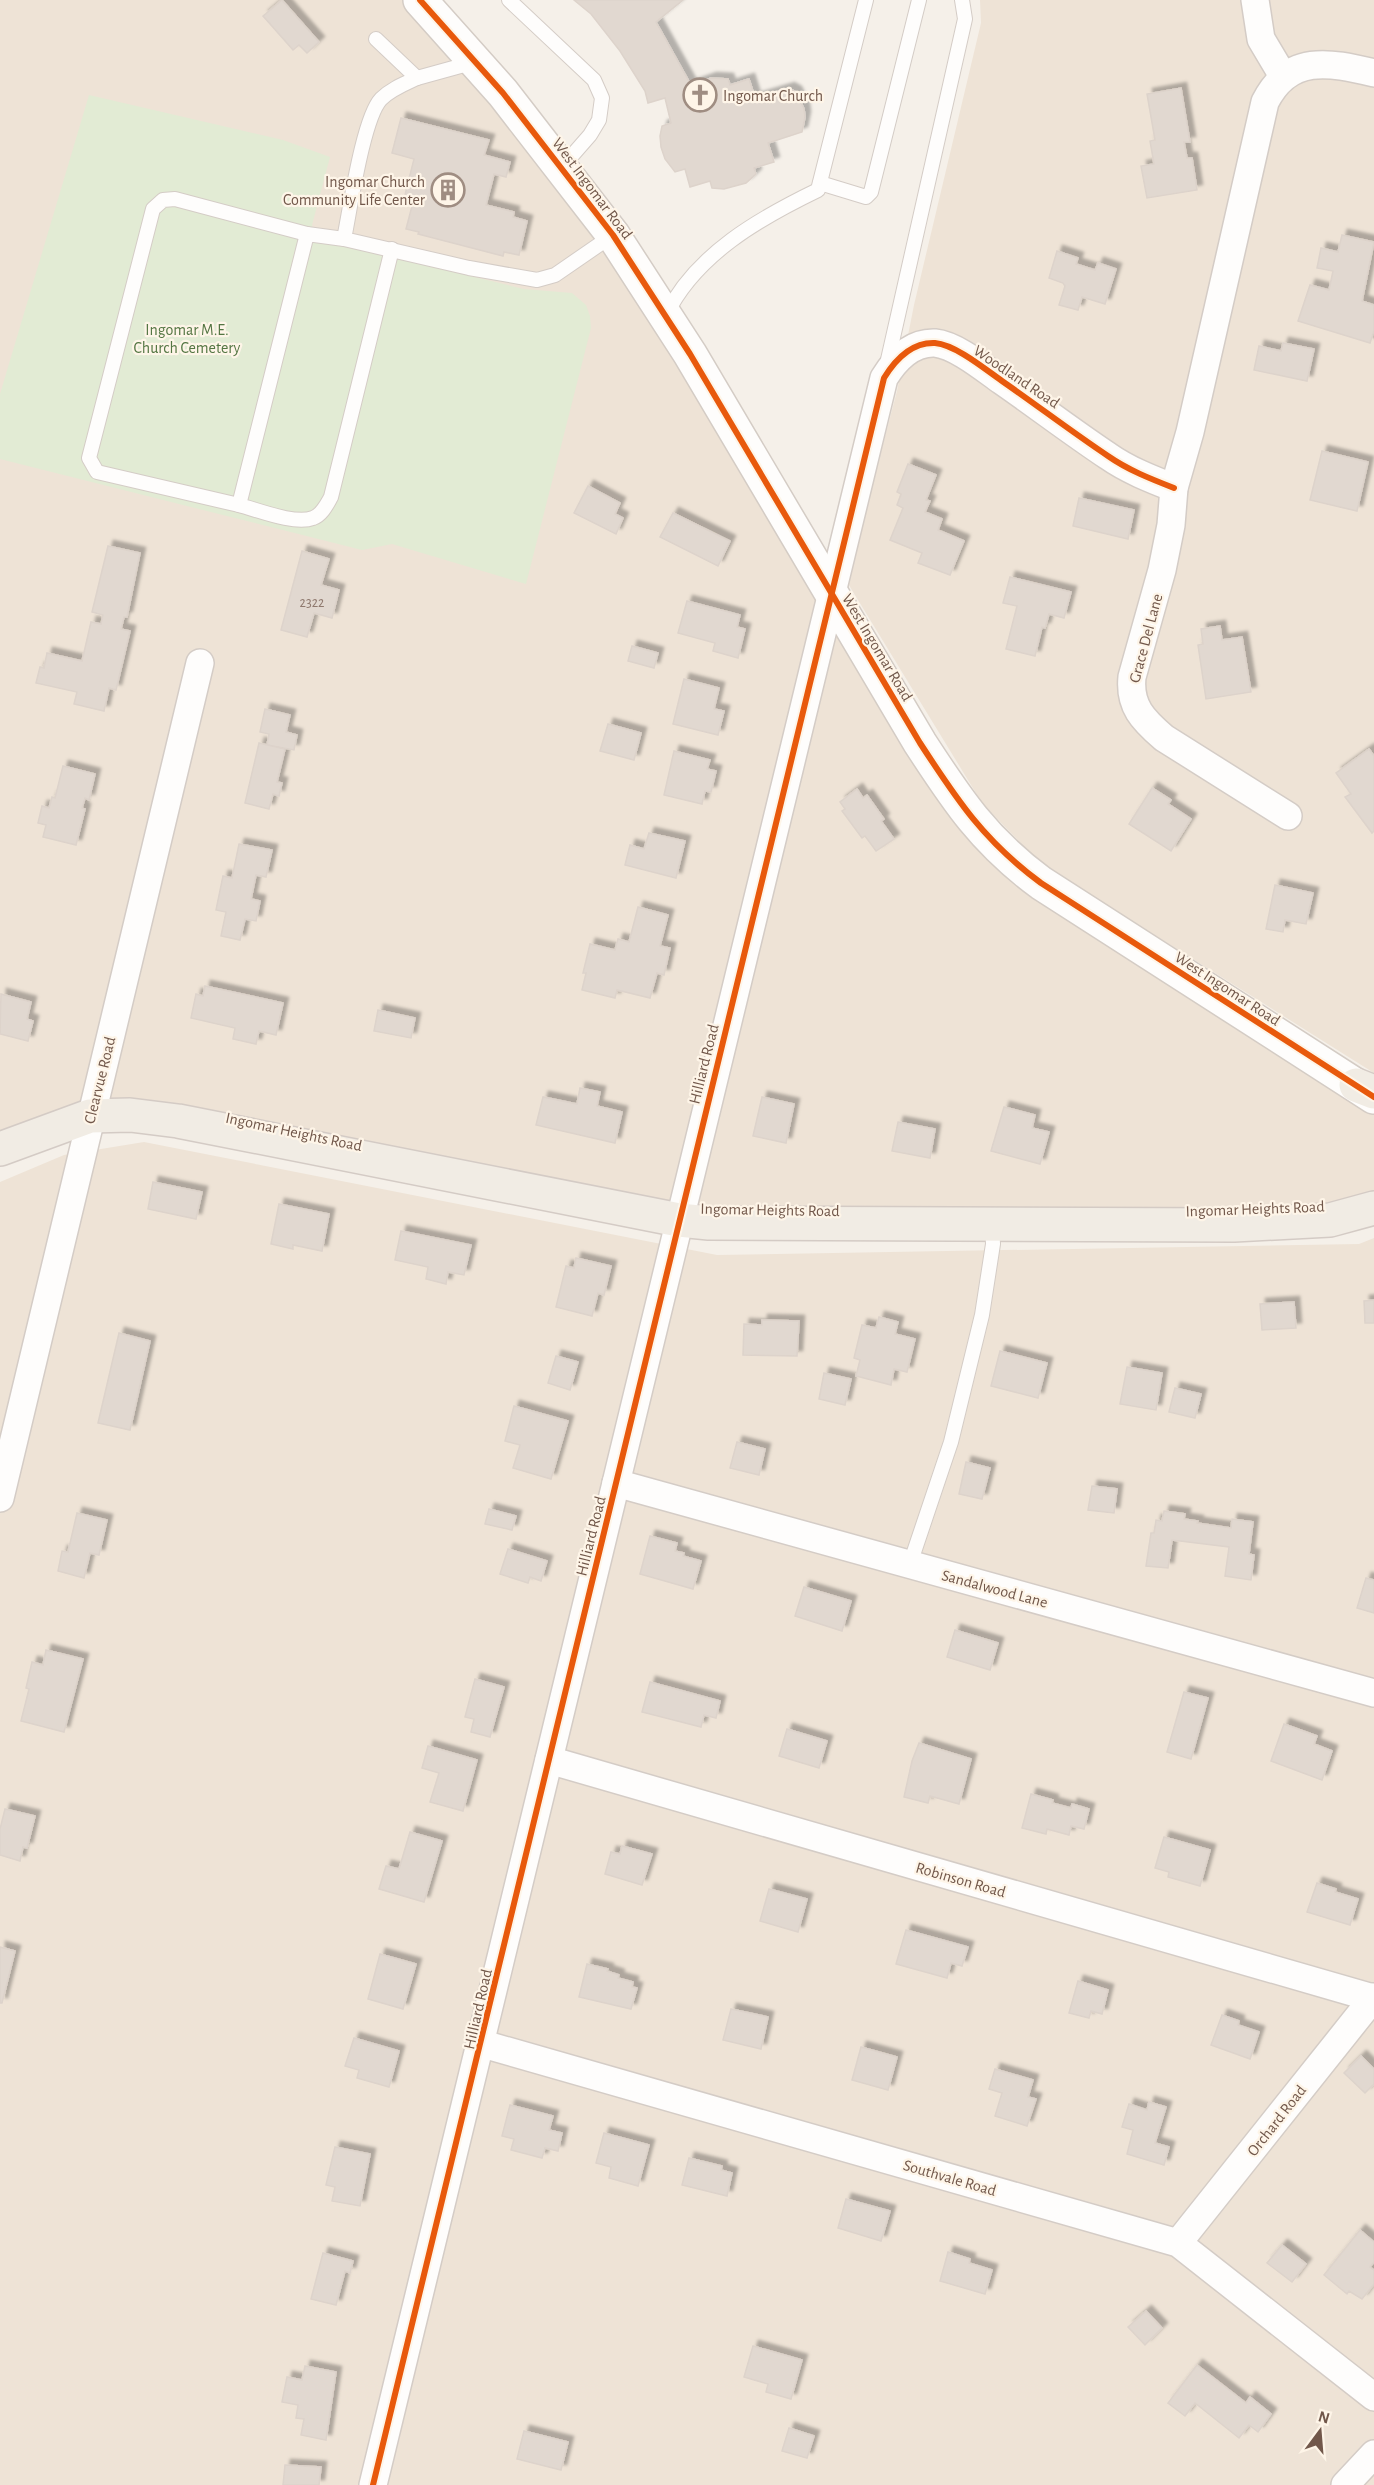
<svg xmlns="http://www.w3.org/2000/svg" width="1374" height="2485" font-family="'Alegreya Sans',sans-serif">
<defs>
<filter id="shadow"><feDropShadow dx="5.5" dy="-5.5" stdDeviation="1.5" flood-color="#0004"/></filter>
</defs>
<rect width="100%" height="100%" fill="#f5f0e9"/>
<!-- residential -->
<g fill="#eee3d6">
<path d="M 0,0 L 420,0 L 503,93 L 968,815 L 1374,1097 L 1374,1208 L 746,1223 L 130,1115 L 0,1149 Z"/>
<path d="M 980,0 L 1374,0 L 1374,1073 L 1040,863 L 982,803 L 847,582 L 897,391 L 914,305 L 981,23 Z"/>
<path d="M 144,1142 L 717,1255 L 1359,1244 L 1374,1238 L 1374,2485 L 0,2485 L 0,1182 L 64,1155 Z"/>
</g>
<!-- green -->
<path fill="#e2ebd4" d="M 89,95 L 283,140 L 330,157 L 312,225 L 317,239 L 524,289 L 572,293 L 586,305 L 590,316 L 591,328 L 526,584 L 392,544 L 362,550 L 0,459 L 0,394 Z"/>
<!-- building -->
<g fill="#e1d8d0" stroke="#ddd3cb" stroke-width="1.5" filter="url(#shadow)">
<path d="M 282,0 L 319,42 L 307,53 L 299,45 L 293,50 L 263,16 Z"/>
<path d="M 574,0 L 683,0 L 656,22 L 691,85 L 711,78 L 728,79 L 730,85 L 749,79 L 755,98 L 789,88 L 796,92 L 804,109 L 805,117 L 802,132 L 768,143 L 774,162 L 754,168 L 756,174 L 746,183 L 724,189 L 712,188 L 710,181 L 690,187 L 685,169 L 675,172 L 665,159 L 661,147 L 660,136 L 662,126 L 671,123 L 665,98 L 648,103 L 645,91 L 620,51 L 591,14 Z"/>
<path d="M 1181,88 L 1190,142 L 1184,142 L 1187,158 L 1192,158 L 1197,190 L 1147,198 L 1141,166 L 1154,164 L 1150,141 L 1155,140 L 1147,94 Z"/>
<path d="M 401,118 L 489,140 L 484,155 L 510,162 L 506,177 L 494,174 L 486,205 L 514,212 L 513,217 L 527,221 L 519,255 L 504,252 L 503,256 L 418,234 L 419,232 L 406,229 L 412,206 L 403,203 L 414,159 L 392,153 Z"/>
<path d="M 1342,235 L 1374,242 L 1362,301 L 1374,305 L 1374,331 L 1370,343 L 1298,321 L 1310,285 L 1329,290 L 1333,271 L 1317,268 L 1321,248 L 1338,252 Z"/>
<path d="M 1057,251 L 1078,258 L 1076,264 L 1095,270 L 1098,263 L 1116,269 L 1105,304 L 1082,297 L 1078,310 L 1059,305 L 1065,286 L 1063,283 L 1049,278 Z"/>
<path d="M 1283,343 L 1314,349 L 1307,381 L 1254,370 L 1259,346 L 1281,351 Z"/>
<path d="M 1322,451 L 1368,462 L 1357,511 L 1310,500 Z"/>
<path d="M 908,464 L 936,475 L 926,500 L 930,501 L 925,512 L 942,519 L 938,530 L 964,541 L 950,575 L 918,563 L 922,553 L 890,540 L 903,508 L 897,505 L 901,494 L 897,492 Z"/>
<path d="M 588,486 L 620,503 L 615,514 L 623,518 L 616,534 L 574,513 Z"/>
<path d="M 1079,498 L 1134,510 L 1128,539 L 1073,526 Z"/>
<path d="M 673,513 L 730,541 L 718,566 L 660,537 Z"/>
<path d="M 108,546 L 140,553 L 127,617 L 124,617 L 121,629 L 130,631 L 116,690 L 109,688 L 104,711 L 74,704 L 77,692 L 36,683 L 40,667 L 44,668 L 47,653 L 82,661 L 91,622 L 101,624 L 103,615 L 92,612 Z"/>
<path d="M 302,551 L 329,559 L 321,585 L 339,590 L 332,618 L 314,613 L 307,637 L 281,630 Z"/>
<path d="M 1010,577 L 1071,592 L 1064,618 L 1049,614 L 1045,628 L 1042,627 L 1035,656 L 1006,649 L 1017,606 L 1003,603 Z"/>
<path d="M 687,601 L 740,615 L 737,627 L 745,629 L 738,658 L 713,651 L 715,643 L 678,633 Z"/>
<path d="M 1220,626 L 1222,640 L 1242,637 L 1251,692 L 1206,699 L 1198,645 L 1203,644 L 1201,629 Z"/>
<path d="M 632,646 L 658,653 L 654,668 L 628,661 Z"/>
<path d="M 684,679 L 719,688 L 714,709 L 724,711 L 718,735 L 673,724 Z"/>
<path d="M 265,709 L 290,715 L 286,732 L 297,735 L 294,750 L 267,745 L 269,734 L 260,732 Z"/>
<path d="M 608,724 L 641,733 L 634,760 L 600,751 Z"/>
<path d="M 259,743 L 285,749 L 277,782 L 282,783 L 279,796 L 273,794 L 269,809 L 245,803 Z"/>
<path d="M 1369,749 L 1374,756 L 1374,831 L 1372,833 L 1345,797 L 1351,794 L 1336,773 Z"/>
<path d="M 674,751 L 710,760 L 707,769 L 716,771 L 711,792 L 705,791 L 702,804 L 664,795 Z"/>
<path d="M 63,766 L 95,774 L 89,800 L 85,798 L 82,808 L 85,809 L 76,845 L 43,837 L 46,825 L 38,823 L 42,806 L 49,808 L 52,797 L 55,798 Z"/>
<path d="M 1152,788 L 1171,800 L 1168,804 L 1191,819 L 1171,851 L 1129,824 Z"/>
<path d="M 857,789 L 863,798 L 867,795 L 884,819 L 881,821 L 894,839 L 876,851 L 865,836 L 862,838 L 842,811 L 845,809 L 840,802 Z"/>
<path d="M 649,833 L 685,841 L 676,878 L 625,865 L 630,845 L 644,849 Z"/>
<path d="M 239,844 L 272,850 L 266,877 L 256,875 L 251,899 L 260,901 L 256,921 L 245,919 L 240,940 L 221,936 L 226,912 L 216,910 L 223,876 L 232,878 Z"/>
<path d="M 1275,885 L 1313,893 L 1306,924 L 1285,920 L 1283,932 L 1266,929 Z"/>
<path d="M 638,907 L 668,915 L 660,946 L 670,948 L 664,975 L 657,973 L 650,998 L 617,990 L 615,998 L 582,990 L 586,973 L 583,973 L 590,944 L 615,950 L 618,939 L 629,942 Z"/>
<path d="M 205,986 L 283,1003 L 276,1035 L 259,1031 L 256,1044 L 233,1039 L 235,1028 L 191,1018 L 196,994 L 203,996 Z"/>
<path d="M 1,994 L 31,1002 L 27,1019 L 33,1021 L 28,1041 L 0,1034 Z"/>
<path d="M 378,1010 L 415,1018 L 411,1038 L 374,1031 Z"/>
<path d="M 580,1088 L 600,1092 L 597,1106 L 622,1112 L 615,1143 L 536,1125 L 543,1097 L 577,1104 Z"/>
<path d="M 762,1097 L 794,1104 L 786,1143 L 753,1136 Z"/>
<path d="M 1004,1107 L 1035,1115 L 1032,1128 L 1049,1132 L 1040,1164 L 991,1151 Z"/>
<path d="M 898,1122 L 935,1129 L 930,1158 L 892,1151 Z"/>
<path d="M 153,1182 L 202,1192 L 196,1219 L 148,1209 Z"/>
<path d="M 279,1204 L 329,1214 L 322,1251 L 293,1245 L 293,1249 L 271,1244 Z"/>
<path d="M 401,1231 L 471,1245 L 464,1275 L 448,1272 L 446,1284 L 426,1279 L 428,1267 L 395,1260 Z"/>
<path d="M 576,1258 L 611,1266 L 604,1295 L 598,1293 L 592,1316 L 556,1307 L 566,1266 L 574,1268 Z"/>
<path d="M 1374,1300 L 1374,1323 L 1365,1323 L 1364,1301 Z"/>
<path d="M 1294,1302 L 1296,1328 L 1262,1330 L 1260,1304 Z"/>
<path d="M 879,1317 L 898,1322 L 895,1334 L 915,1339 L 907,1372 L 894,1369 L 891,1385 L 856,1376 L 860,1360 L 854,1358 L 862,1325 L 876,1328 Z"/>
<path d="M 762,1320 L 799,1321 L 797,1356 L 743,1355 L 744,1324 L 762,1325 Z"/>
<path d="M 119,1333 L 150,1341 L 130,1430 L 98,1423 Z"/>
<path d="M 1000,1351 L 1047,1363 L 1038,1398 L 991,1386 Z"/>
<path d="M 556,1356 L 578,1362 L 570,1390 L 548,1383 Z"/>
<path d="M 1127,1367 L 1162,1373 L 1156,1410 L 1120,1404 Z"/>
<path d="M 824,1373 L 851,1379 L 845,1405 L 819,1399 Z"/>
<path d="M 1175,1388 L 1201,1394 L 1195,1418 L 1169,1412 Z"/>
<path d="M 514,1406 L 568,1421 L 551,1479 L 513,1468 L 520,1445 L 505,1441 Z"/>
<path d="M 737,1442 L 765,1449 L 759,1475 L 730,1468 Z"/>
<path d="M 966,1462 L 990,1468 L 982,1499 L 959,1494 Z"/>
<path d="M 1092,1486 L 1117,1489 L 1114,1513 L 1088,1510 Z"/>
<path d="M 489,1509 L 516,1516 L 512,1530 L 485,1524 Z"/>
<path d="M 1164,1511 L 1185,1514 L 1184,1519 L 1198,1521 L 1197,1523 L 1231,1528 L 1232,1519 L 1253,1522 L 1249,1554 L 1254,1555 L 1251,1580 L 1225,1576 L 1229,1547 L 1172,1540 L 1168,1568 L 1146,1566 L 1151,1533 L 1154,1533 L 1156,1520 L 1162,1521 Z"/>
<path d="M 77,1513 L 107,1520 L 99,1555 L 90,1553 L 84,1578 L 58,1571 L 62,1551 L 68,1552 Z"/>
<path d="M 650,1536 L 677,1543 L 675,1551 L 684,1553 L 683,1556 L 701,1561 L 693,1589 L 640,1574 Z"/>
<path d="M 508,1549 L 547,1561 L 541,1581 L 530,1577 L 528,1583 L 500,1574 Z"/>
<path d="M 1366,1578 L 1374,1580 L 1374,1613 L 1357,1608 Z"/>
<path d="M 804,1587 L 851,1601 L 842,1631 L 795,1616 Z"/>
<path d="M 955,1630 L 998,1643 L 990,1670 L 947,1657 Z"/>
<path d="M 46,1650 L 83,1659 L 64,1732 L 21,1721 L 29,1689 L 26,1688 L 32,1662 L 43,1665 Z"/>
<path d="M 475,1679 L 504,1687 L 490,1737 L 471,1732 L 474,1719 L 465,1717 Z"/>
<path d="M 650,1682 L 720,1701 L 716,1718 L 704,1715 L 701,1727 L 642,1712 Z"/>
<path d="M 1184,1692 L 1208,1698 L 1191,1759 L 1167,1752 Z"/>
<path d="M 1284,1724 L 1317,1736 L 1314,1744 L 1332,1751 L 1322,1780 L 1271,1761 Z"/>
<path d="M 787,1729 L 827,1741 L 819,1768 L 779,1756 Z"/>
<path d="M 919,1743 L 971,1759 L 959,1804 L 930,1796 L 928,1803 L 904,1797 L 912,1761 Z"/>
<path d="M 428,1746 L 477,1760 L 463,1811 L 430,1802 L 439,1773 L 422,1768 Z"/>
<path d="M 1031,1794 L 1053,1800 L 1052,1803 L 1071,1808 L 1072,1804 L 1089,1809 L 1084,1829 L 1071,1826 L 1069,1835 L 1047,1829 L 1046,1834 L 1022,1828 Z"/>
<path d="M 5,1809 L 35,1816 L 27,1848 L 23,1847 L 20,1861 L 0,1855 L 0,1829 Z"/>
<path d="M 410,1832 L 442,1841 L 424,1902 L 379,1889 L 386,1866 L 399,1869 Z"/>
<path d="M 1164,1837 L 1210,1850 L 1200,1886 L 1168,1877 L 1169,1872 L 1155,1868 Z"/>
<path d="M 622,1846 L 652,1854 L 642,1885 L 605,1874 L 611,1852 L 620,1854 Z"/>
<path d="M 1317,1883 L 1336,1889 L 1335,1892 L 1358,1899 L 1350,1925 L 1307,1912 Z"/>
<path d="M 769,1889 L 807,1899 L 798,1932 L 760,1921 Z"/>
<path d="M 906,1930 L 968,1947 L 962,1966 L 951,1963 L 947,1978 L 896,1964 Z"/>
<path d="M 0,1947 L 15,1951 L 2,2003 L 0,2003 Z"/>
<path d="M 380,1954 L 416,1964 L 403,2009 L 368,1999 Z"/>
<path d="M 587,1964 L 608,1969 L 607,1971 L 619,1975 L 618,1978 L 633,1982 L 632,1987 L 637,1988 L 631,2009 L 579,1997 Z"/>
<path d="M 1078,1981 L 1108,1990 L 1102,2014 L 1091,2011 L 1089,2018 L 1069,2013 Z"/>
<path d="M 731,2009 L 768,2017 L 761,2049 L 723,2040 Z"/>
<path d="M 1222,2015 L 1239,2021 L 1238,2025 L 1259,2032 L 1250,2059 L 1211,2045 Z"/>
<path d="M 354,2038 L 399,2051 L 389,2087 L 357,2078 L 359,2070 L 345,2066 Z"/>
<path d="M 861,2047 L 897,2057 L 888,2090 L 852,2080 Z"/>
<path d="M 1361,2056 L 1374,2069 L 1374,2084 L 1365,2093 L 1344,2073 Z"/>
<path d="M 995,2069 L 1033,2080 L 1028,2097 L 1036,2099 L 1027,2126 L 995,2116 L 1002,2093 L 989,2089 Z"/>
<path d="M 1149,2102 L 1166,2107 L 1155,2143 L 1169,2147 L 1164,2165 L 1127,2154 L 1133,2130 L 1122,2127 L 1129,2104 L 1147,2110 Z"/>
<path d="M 510,2105 L 553,2116 L 549,2130 L 562,2133 L 558,2151 L 545,2148 L 542,2158 L 511,2150 L 514,2139 L 502,2136 Z"/>
<path d="M 604,2133 L 649,2145 L 638,2186 L 609,2178 L 611,2167 L 596,2163 Z"/>
<path d="M 335,2147 L 370,2154 L 360,2206 L 332,2201 L 335,2187 L 326,2185 Z"/>
<path d="M 689,2158 L 722,2166 L 721,2170 L 732,2173 L 727,2196 L 682,2185 Z"/>
<path d="M 846,2199 L 890,2211 L 881,2241 L 838,2228 Z"/>
<path d="M 1360,2230 L 1374,2242 L 1374,2262 L 1370,2267 L 1374,2270 L 1374,2284 L 1362,2299 L 1349,2291 L 1347,2294 L 1324,2275 Z"/>
<path d="M 1282,2245 L 1306,2264 L 1292,2282 L 1267,2263 Z"/>
<path d="M 948,2252 L 970,2259 L 969,2263 L 992,2270 L 985,2294 L 940,2281 Z"/>
<path d="M 323,2253 L 353,2261 L 350,2273 L 345,2271 L 336,2305 L 311,2299 Z"/>
<path d="M 1146,2311 L 1162,2328 L 1145,2345 L 1128,2327 Z"/>
<path d="M 753,2346 L 802,2360 L 791,2399 L 766,2392 L 768,2384 L 744,2377 Z"/>
<path d="M 1197,2365 L 1246,2403 L 1250,2397 L 1271,2414 L 1258,2432 L 1249,2425 L 1239,2438 L 1195,2403 L 1185,2416 L 1168,2403 Z"/>
<path d="M 305,2366 L 336,2372 L 326,2440 L 301,2435 L 304,2419 L 296,2418 L 298,2405 L 282,2402 L 287,2377 L 302,2380 Z"/>
<path d="M 789,2428 L 814,2436 L 807,2458 L 782,2451 Z"/>
<path d="M 524,2431 L 568,2442 L 561,2470 L 517,2459 Z"/>
<path d="M 285,2465 L 321,2467 L 319,2485 L 283,2485 Z"/>
</g>
<g fill="none" stroke-linecap="round" stroke-linejoin="round">
<defs>
<g id="lane">
<path d="M 509,0 L 594,80 L 602,98 L 599,120 L 590,135 L 562,167"/>
<path d="M 376,39 L 417,78 C 404,84 391,89 381,99 C 363,118 350,210 344,239 L 469,268 L 537,280 L 555,275 L 613,235"/>
<path d="M 417,78 L 475,62"/>
<path d="M 820,183 L 866,197 L 871,192 L 919,0"/>
<path d="M 344,239 L 307,234 L 239,505 C 258,510 295,525 313,518 C 322,515 327,504 331,497 L 392,249"/>
<path d="M 666,315 C 696,254 760,218 818,190 L 866,0"/>
<path d="M 887,364 L 965,19 L 962,0"/>
<path d="M 239,505 L 97,472 L 89,458 L 153,209 L 163,200 L 175,199 L 307,234"/>
<path d="M 910,1564 L 951,1442 L 982,1315 L 993,1244 L 992,1224"/>
</g>
<g id="street">
<path d="M 1255,0 L 1261,39 L 1283,76"/>
<path d="M 1288,816 L 1164,738 C 1143,720 1129,706 1132,677 L 1162,570 L 1171,525 L 1174,488 L 1190,432 L 1265,102 C 1289,54 1329,62 1374,73"/>
<path d="M 616,1483 L 1374,1693"/>
<path d="M 0,1498 L 200,663"/>
<path d="M 549,1760 L 1373,1998"/>
<path d="M 483,2044 L 1178,2243 L 1374,2397"/>
<path d="M 1178,2243 L 1374,1997"/>
<path d="M 373,2485 C 547,1784 710,1079 884,378 C 895,360 911,342 935,343 C 956,345 985,369 1002,381 C 1038,406 1072,432 1108,456 C 1128,470 1151,479 1174,488"/>
<path d="M 1345,2485 L 1374,2454"/>
</g>
<path id="secondary" d="M 420,0 L 503,93 L 613,235 L 690,354 L 920,743 C 957,800 984,841 1041,883 L 1374,1097"/>
<g id="primary">
<path d="M 1356,1085 L 1374,1092"/>
<path d="M 0,1149 L 90,1116 L 130,1115 L 178,1121 L 679,1220 L 709,1223 L 1234,1225 L 1330,1220 L 1374,1208"/>
</g>
</defs>
<!-- lane casing -->
<use href="#lane" stroke="#d4ccc6" stroke-width="16"/>
<!-- street casing -->
<use href="#street" stroke="#d4ccc6" stroke-width="30"/>
<!-- secondary casing -->
<use href="#secondary" stroke="#d4ccc5" stroke-width="36"/>
<!-- primary casing -->
<use href="#primary" stroke="#d4cbc5" stroke-width="36"/>
<!-- lane -->
<use href="#lane" stroke="#fefdfc" stroke-width="14"/>
<!-- street -->
<use href="#street" stroke="#fefdfc" stroke-width="27"/>
<!-- secondary -->
<use href="#secondary" stroke="#fefdfc" stroke-width="33"/>
<!-- primary -->
<use href="#primary" stroke="#f1ece4" stroke-width="33"/>
<defs>
<g id="cycleway">
<path d="M 420,0 L 503,93 L 613,235 L 690,354 L 920,743 C 957,800 984,841 1041,883 L 1374,1097"/>
<path d="M 373,2485 C 547,1784 710,1079 884,378 C 895,360 911,342 935,343 C 956,345 985,369 1002,381 C 1038,406 1072,432 1108,456 C 1128,470 1151,479 1174,488"/>
</g>
</defs>
<!-- cycleway casing -->
<use href="#cycleway" stroke="#fef5e8" stroke-width="10"/>
<!-- cycleway -->
<use href="#cycleway" stroke="#e8590c" stroke-width="6"/>
</g>
<!-- icons -->
<defs>
<symbol id="church-ring" viewBox="-11 -11 22 22"><circle r="9.5" fill="#fef5e8" stroke="#9f8d82" stroke-width="1.5"/><path d="M-1.2-6h2.4v3.5h3.3v2.4h-3.3V6h-2.4V-.1h-3.3v-2.4h3.3Z" fill="#9f8d82"/></symbol>
<symbol id="building-ring" viewBox="-11 -11 22 22"><circle r="9.5" fill="#fef5e8" stroke="#9f8d82" stroke-width="1.5"/><path d="M-4-6H4V6H1V3H-1V6H-4ZM-2.5-4.3h1.7v1.8h-1.7ZM.8-4.3h1.7v1.8H.8ZM-2.5-1h1.7V.8h-1.7ZM.8-1h1.7V.8H.8Z" fill="#9f8d82"/></symbol>
</defs>
<g fill-rule="evenodd">
<use href="#church-ring" x="681" y="76" width="38" height="38"/>
<use href="#building-ring" x="429" y="171" width="38" height="38"/>
</g>
<g text-anchor="middle" stroke-width="4.5" stroke-linejoin="round" paint-order="stroke">
<!-- number labels -->
<g font-size="14" fill="#8f796e">
<text x="312" y="607">2322</text>
</g>
<!-- poi labels -->
<g font-size="16" fill="#71574a" stroke="#fef5e8" text-anchor="start">
<text x="723" y="101">Ingomar Church</text>
<text x="425" y="187" text-anchor="end">Ingomar Church<tspan x="425" dy="18">Community Life Center</tspan></text>
</g>
<!-- street labels -->
<g font-size="16" fill="#71574a" stroke="#fef5e8">
<text transform="translate(593 188) rotate(53)" y="6">West Ingomar Road</text>
<text transform="translate(1017 376) rotate(34)" y="6">Woodland Road</text>
<text transform="translate(1145 638) rotate(-75)" y="6">Grace Del Lane</text>
<text transform="translate(878 647) rotate(59)" y="6">West Ingomar Road</text>
<text transform="translate(1228 988) rotate(33)" y="6">West Ingomar Road</text>
<text transform="translate(703 1064) rotate(-76)" y="6">Hilliard Road</text>
<text transform="translate(99 1080) rotate(-76)" y="6">Clearvue Road</text>
<text transform="translate(294 1131) rotate(12)" y="6">Ingomar Heights Road</text>
<text transform="translate(1255 1208) rotate(-2)" y="6">Ingomar Heights Road</text>
<text transform="translate(770 1209) rotate(1)" y="6">Ingomar Heights Road</text>
<text transform="translate(590 1536) rotate(-76)" y="6">Hilliard Road</text>
<text transform="translate(995 1588) rotate(15)" y="6">Sandalwood Lane</text>
<text transform="translate(961 1879) rotate(16)" y="6">Robinson Road</text>
<text transform="translate(477 2009) rotate(-77)" y="6">Hilliard Road</text>
<text transform="translate(1276 2120) rotate(-52)" y="6">Orchard Road</text>
<text transform="translate(950 2177) rotate(16)" y="6">Southvale Road</text>
</g>
<!-- park labels -->
<g font-size="16" fill="#547643" stroke="#fef5e8">
<text x="187" y="335">Ingomar M.E.<tspan x="187" dy="18">Church Cemetery</tspan></text>
</g>
</g>
<!-- north arrow -->
<g transform="translate(1320 2431) rotate(16)" stroke="#fef5e8" stroke-width="4.5" paint-order="stroke">
<path d="M0-4.5L10 22L0 15L-10 22Z" fill="#71574a"/>
<text y="-9" font-size="16" font-weight="bold" text-anchor="middle" fill="#71574a">N</text>
</g>
</svg>
